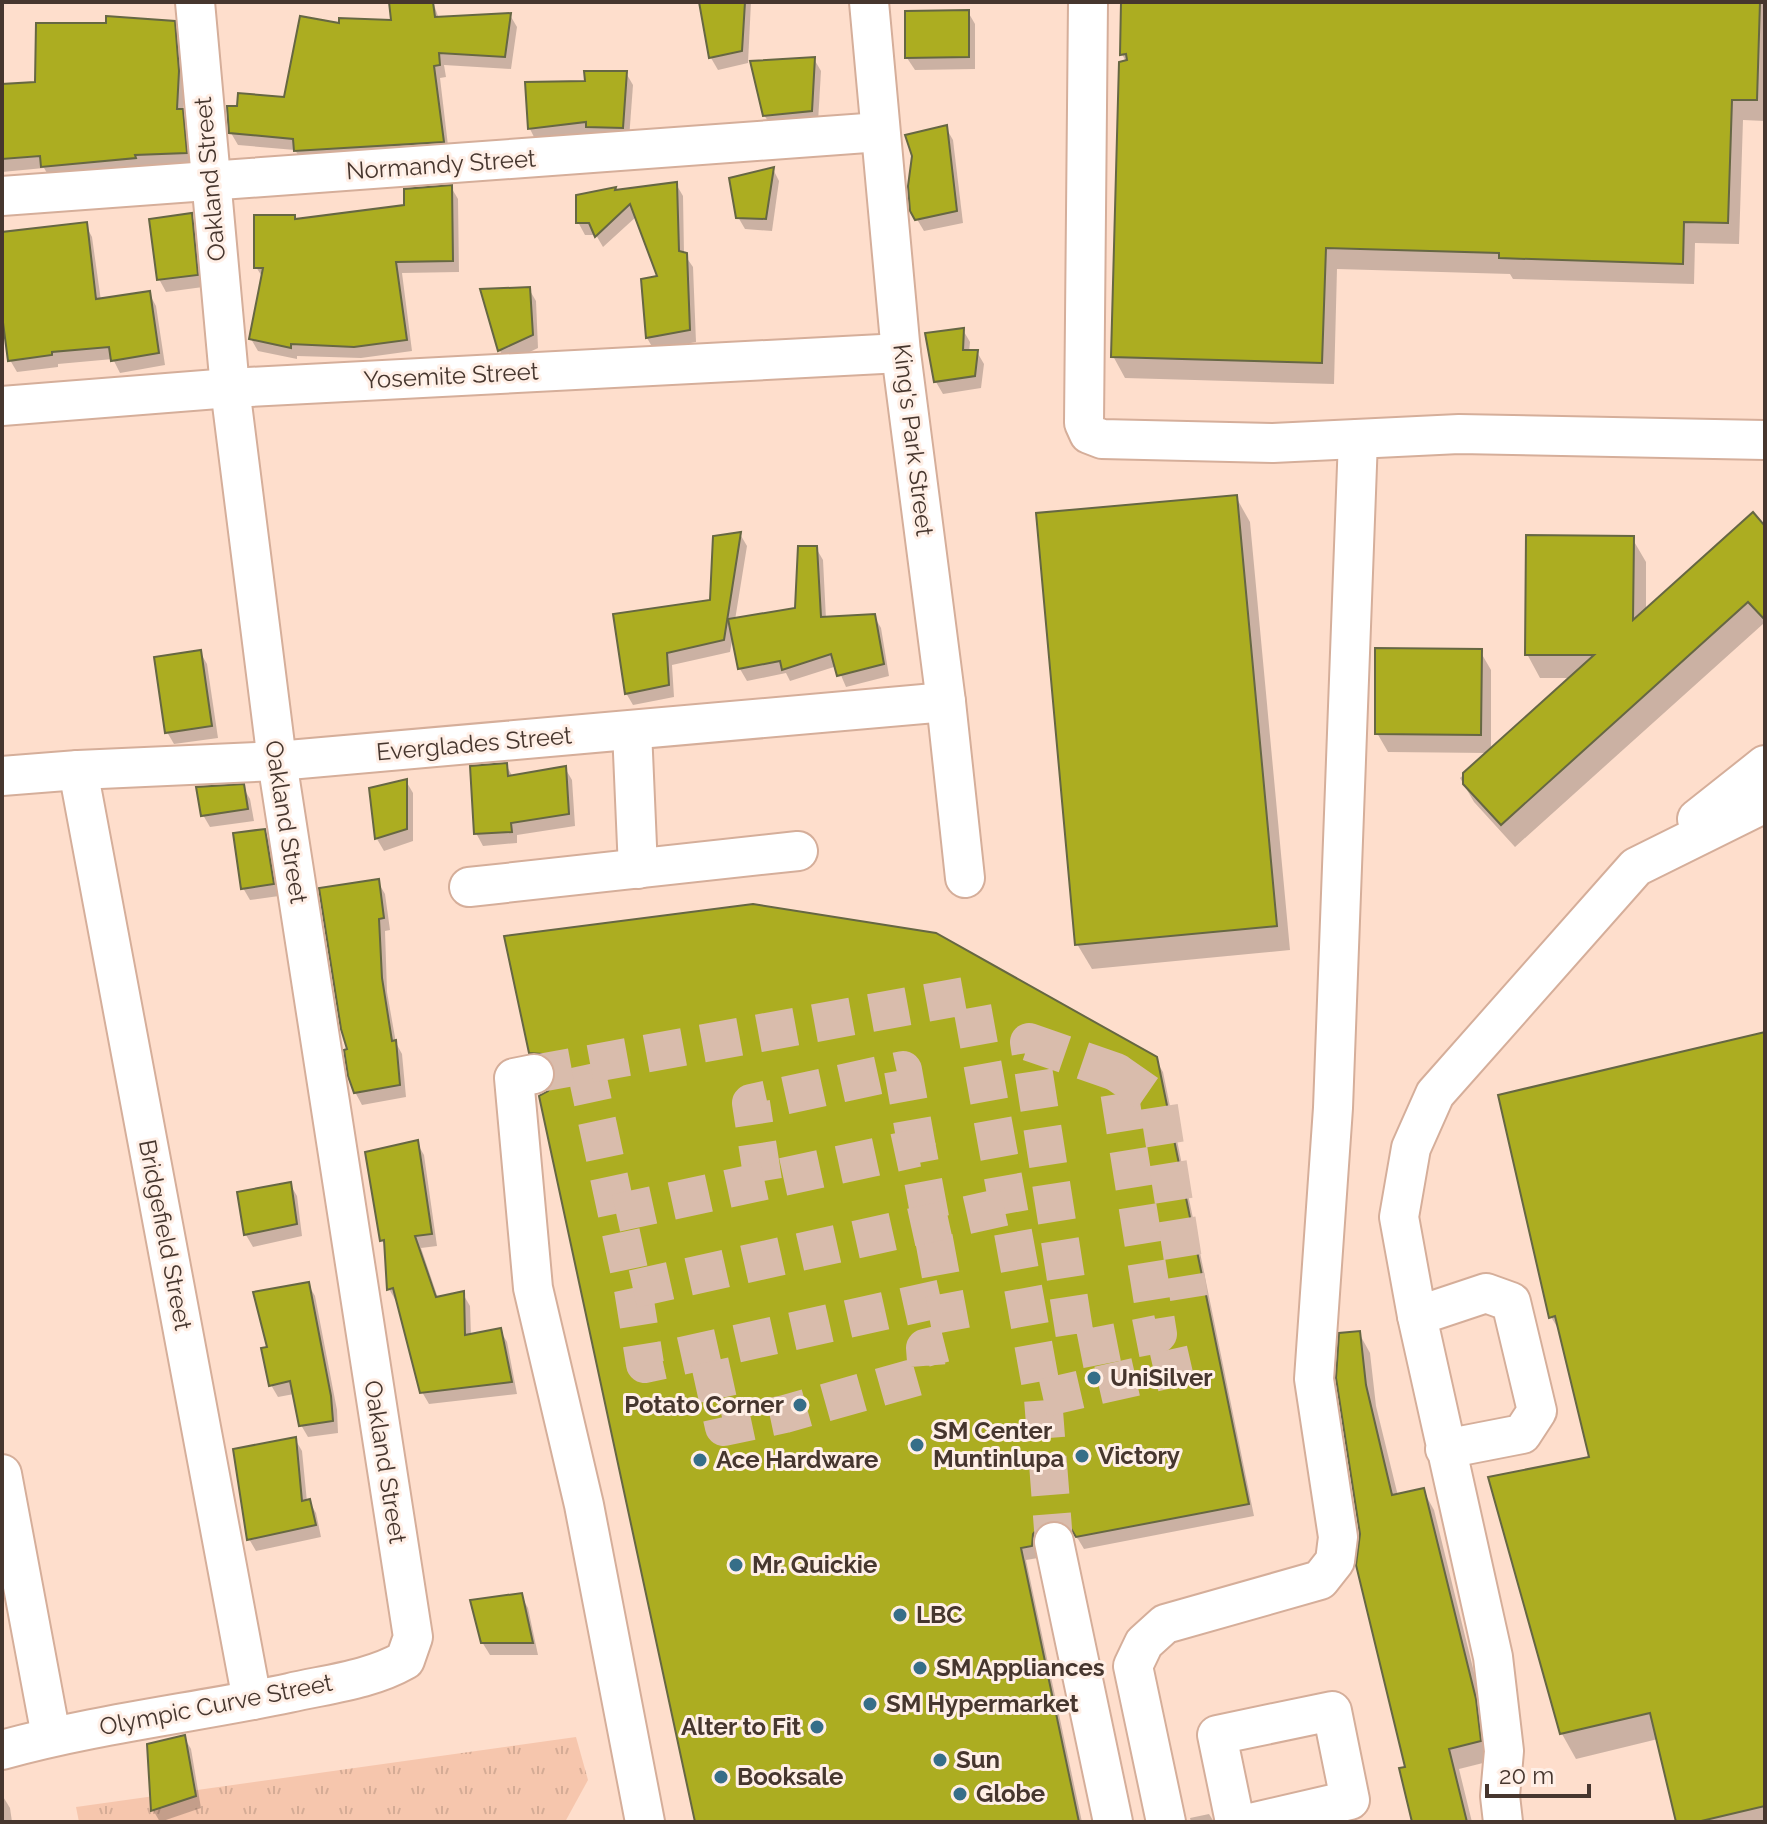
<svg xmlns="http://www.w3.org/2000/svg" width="1767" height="1824" font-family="Raleway,sans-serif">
<defs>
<pattern id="grass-tufts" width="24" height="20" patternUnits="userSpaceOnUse" patternTransform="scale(2)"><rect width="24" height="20" fill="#f6c6ad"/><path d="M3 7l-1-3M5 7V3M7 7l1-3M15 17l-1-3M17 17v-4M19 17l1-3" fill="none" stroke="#d4ab95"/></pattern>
</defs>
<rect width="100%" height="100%" fill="#fedecc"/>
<!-- grass -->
<path fill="url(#grass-tufts)" d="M 576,1737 L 588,1780 L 565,1822 L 79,1822 L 76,1807 Z"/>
<!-- shadow -->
<g fill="#0003">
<path d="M 398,2 L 433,2 L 439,19 L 510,15 L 517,27 L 511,69 L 444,65 L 446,77 L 440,78 L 449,154 L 303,163 L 295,150 L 238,145 L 231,133 L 286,99 L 341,26 L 393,22 Z"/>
<path d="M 701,2 L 751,2 L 748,63 L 718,70 L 711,58 Z"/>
<path d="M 1123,2 L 1765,2 L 1765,121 L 1743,120 L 1739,244 L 1695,243 L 1694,284 L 1513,279 L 1510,274 L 1337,269 L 1334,384 L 1125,378 L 1113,356 L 1126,62 L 1122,54 Z"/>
<path d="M 968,12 L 975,24 L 975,69 L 915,70 L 907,58 Z"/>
<path d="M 173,23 L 181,35 L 185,85 L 183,114 L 189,123 L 192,165 L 50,178 L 44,168 L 2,172 L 2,86 L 37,84 Z"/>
<path d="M 814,59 L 821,71 L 818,122 L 772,127 L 764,115 Z"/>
<path d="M 626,73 L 633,85 L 629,139 L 536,141 L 530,129 L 587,83 Z"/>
<path d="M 946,128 L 953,140 L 963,223 L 924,231 L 912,211 Z"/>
<path d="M 773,169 L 779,181 L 772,231 L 745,229 L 738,217 Z"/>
<path d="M 676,184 L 683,196 L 684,254 L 693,267 L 696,342 L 654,350 L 647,338 L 659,278 L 637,216 L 603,247 L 596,235 L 585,235 L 578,222 L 616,192 Z"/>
<path d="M 451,187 L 458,199 L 459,272 L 402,273 L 412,351 L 361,358 L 297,356 L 297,359 L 258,351 L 251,339 L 263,278 L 256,267 Z"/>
<path d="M 191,215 L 198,227 L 203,287 L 166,292 L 159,279 Z"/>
<path d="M 85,224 L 92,237 L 101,301 L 149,293 L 156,306 L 165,365 L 120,373 L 113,359 L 58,364 L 58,367 L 17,372 L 10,360 L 2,300 L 2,234 Z"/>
<path d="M 529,289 L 536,301 L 538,348 L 507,363 L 500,351 L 482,291 Z"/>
<path d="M 963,330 L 970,342 L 969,352 L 977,352 L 984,364 L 981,388 L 943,394 L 936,382 L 928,334 Z"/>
<path d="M 1236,497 L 1250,522 L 1290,950 L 1092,969 L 1077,944 Z"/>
<path d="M 1765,529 L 1765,626 L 1763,624 L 1515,847 L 1474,802 L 1460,778 L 1488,753 L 1388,752 L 1377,733 L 1480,651 L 1491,670 L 1491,751 L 1572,678 L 1540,678 L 1527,654 L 1632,538 L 1646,562 L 1646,611 Z"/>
<path d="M 740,534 L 747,546 L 735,620 L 797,610 L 816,548 L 823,560 L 826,619 L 874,616 L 881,628 L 889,676 L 846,687 L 837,666 L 790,681 L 786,673 L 747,681 L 740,669 L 733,635 L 730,652 L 672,665 L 674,697 L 633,705 L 626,693 L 712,602 Z"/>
<path d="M 200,652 L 207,664 L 218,738 L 174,744 L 167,732 Z"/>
<path d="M 506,765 L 513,777 L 565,768 L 572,780 L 575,826 L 517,835 L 517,843 L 483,846 L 476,833 Z"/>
<path d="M 406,781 L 413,793 L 413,841 L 384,851 L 377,839 L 371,789 Z"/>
<path d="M 243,787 L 250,799 L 254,821 L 210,827 L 203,815 Z"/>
<path d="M 264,831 L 271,843 L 279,896 L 250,900 L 243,888 Z"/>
<path d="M 378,882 L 385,894 L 390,930 L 385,931 L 387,992 L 396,1043 L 402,1054 L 406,1097 L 362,1105 L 355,1092 L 350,1051 Z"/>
<path d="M 1765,1034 L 1765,1822 L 1678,1822 L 1658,1739 L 1576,1759 L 1562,1734 L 1591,1458 L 1562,1335 L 1551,1317 Z"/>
<path d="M 531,1052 L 1155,1059 L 1163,1072 L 1254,1516 L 1084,1549 L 1078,1539 L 1070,1533 L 1058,1532 L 1038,1558 L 1026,1560 L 1082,1822 L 696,1822 L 549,1093 L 556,1082 L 557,1070 L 550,1065 L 538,1064 Z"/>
<path d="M 417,1143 L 424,1155 L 437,1246 L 421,1248 L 438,1298 L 463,1294 L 470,1306 L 471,1336 L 500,1330 L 507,1342 L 517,1394 L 429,1404 L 422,1392 L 398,1300 L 396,1301 L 389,1289 L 387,1249 L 382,1240 Z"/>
<path d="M 290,1184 L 297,1196 L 302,1236 L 253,1247 L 246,1235 Z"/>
<path d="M 308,1284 L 315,1296 L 337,1410 L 338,1433 L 308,1437 L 301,1425 L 294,1394 L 278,1397 L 271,1385 L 270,1349 Z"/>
<path d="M 1359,1333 L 1370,1353 L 1376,1406 L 1398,1496 L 1423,1490 L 1434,1510 L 1486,1721 L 1491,1761 L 1459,1769 L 1472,1822 L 1414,1822 L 1408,1768 L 1362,1534 Z"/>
<path d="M 295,1439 L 302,1451 L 307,1502 L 309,1501 L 316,1513 L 321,1537 L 256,1551 L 249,1539 Z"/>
<path d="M 521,1596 L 528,1608 L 538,1655 L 490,1655 L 482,1642 Z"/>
<path d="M 184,1737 L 191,1749 L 201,1808 L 160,1822 L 153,1810 L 149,1746 Z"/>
<path d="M 2,1795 L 10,1808 L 12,1822 L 2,1822 Z"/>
<path d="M 1209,1814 L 1214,1822 L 1191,1822 L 1190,1818 Z"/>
</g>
<!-- building -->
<g fill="#acad21" stroke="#666743" stroke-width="2">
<path d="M 389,2 L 433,2 L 435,17 L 511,13 L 505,57 L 439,53 L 440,65 L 434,66 L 444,142 L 294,151 L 293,139 L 229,133 L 227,106 L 237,106 L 238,93 L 284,97 L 300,16 L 339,23 L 339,18 L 391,20 Z"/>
<path d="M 699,2 L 745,2 L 742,51 L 709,58 Z"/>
<path d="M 1121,2 L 1760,2 L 1757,100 L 1732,100 L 1728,223 L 1684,222 L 1683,264 L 1499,258 L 1499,253 L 1326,248 L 1322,363 L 1111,357 L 1119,62 L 1127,60 L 1126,54 L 1120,55 Z"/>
<path d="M 969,10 L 969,57 L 905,58 L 905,11 Z"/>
<path d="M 106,16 L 175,21 L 179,71 L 177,109 L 183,109 L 187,153 L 135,155 L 136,158 L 41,167 L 40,156 L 2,159 L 2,84 L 35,82 L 36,23 L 106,23 Z"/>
<path d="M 815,57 L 812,111 L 763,116 L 750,61 Z"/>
<path d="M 584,71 L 627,71 L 623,128 L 586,127 L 586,122 L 528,129 L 525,82 L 585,81 Z"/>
<path d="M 947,125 L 957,211 L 915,220 L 910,211 L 908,186 L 912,156 L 905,135 Z"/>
<path d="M 774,167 L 766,219 L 736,218 L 729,178 Z"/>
<path d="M 677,182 L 679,251 L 687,253 L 690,330 L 646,338 L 641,279 L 657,276 L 630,204 L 595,237 L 589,223 L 576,223 L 576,195 L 616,187 L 615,190 Z"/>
<path d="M 452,185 L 453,261 L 396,262 L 407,340 L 354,347 L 291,344 L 291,348 L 249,339 L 263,268 L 254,268 L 254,215 L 295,215 L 295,219 L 404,205 L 404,189 Z"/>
<path d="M 192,213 L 198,275 L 157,280 L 149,219 Z"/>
<path d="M 87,222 L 96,299 L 150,291 L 159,353 L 111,361 L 109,347 L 52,352 L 52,355 L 8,361 L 2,315 L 2,232 Z"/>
<path d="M 530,287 L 533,335 L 498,351 L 480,289 Z"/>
<path d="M 964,328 L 963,350 L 978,350 L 975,376 L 934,382 L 925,333 Z"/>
<path d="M 1237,495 L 1277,926 L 1075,945 L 1036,513 Z"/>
<path d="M 1753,512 L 1765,526 L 1765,620 L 1748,602 L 1501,825 L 1463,784 L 1463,773 L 1594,655 L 1525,655 L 1526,535 L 1634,536 L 1633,620 Z"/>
<path d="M 741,532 L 724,640 L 667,653 L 669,685 L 625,694 L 613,614 L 710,600 L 713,536 Z"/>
<path d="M 798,546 L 817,546 L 821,617 L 875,614 L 884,664 L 837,676 L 831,654 L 782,670 L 780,661 L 738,669 L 728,619 L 795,608 Z"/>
<path d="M 1375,648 L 1482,649 L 1481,735 L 1375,734 Z"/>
<path d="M 201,650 L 212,726 L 165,733 L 154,657 Z"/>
<path d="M 507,763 L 508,776 L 566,766 L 569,814 L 511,823 L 512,832 L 474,834 L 470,766 Z"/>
<path d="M 407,779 L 407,829 L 375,839 L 369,788 Z"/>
<path d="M 244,784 L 248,809 L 201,816 L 196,787 Z"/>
<path d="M 265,829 L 274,884 L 241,889 L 233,833 Z"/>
<path d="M 379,879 L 384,918 L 379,919 L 382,978 L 392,1041 L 396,1040 L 400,1085 L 354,1093 L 348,1076 L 344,1050 L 347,1049 L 341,1029 L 319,888 Z"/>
<path d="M 753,904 L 936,933 L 1157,1057 L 1249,1504 L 1076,1537 L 1070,1527 L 1062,1521 L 1050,1520 L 1039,1526 L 1033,1534 L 1032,1546 L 1021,1548 L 1079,1822 L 695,1822 L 539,1096 L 548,1091 L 554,1082 L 555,1069 L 551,1060 L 542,1054 L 529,1053 L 504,936 Z"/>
<path d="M 1765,1032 L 1765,1806 L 1697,1822 L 1676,1822 L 1650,1713 L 1560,1734 L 1488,1477 L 1589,1457 L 1555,1316 L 1549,1318 L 1498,1095 Z"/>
<path d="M 418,1140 L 432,1234 L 415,1236 L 436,1297 L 464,1291 L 465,1335 L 501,1328 L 512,1382 L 420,1393 L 393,1288 L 387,1290 L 384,1240 L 380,1241 L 365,1152 Z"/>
<path d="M 291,1182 L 297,1224 L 244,1235 L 237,1192 Z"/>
<path d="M 309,1282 L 331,1396 L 333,1421 L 299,1426 L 290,1381 L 269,1386 L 261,1348 L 267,1347 L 253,1292 Z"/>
<path d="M 1360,1331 L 1366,1385 L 1392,1495 L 1424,1488 L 1476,1699 L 1481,1741 L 1449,1749 L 1467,1822 L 1412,1822 L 1399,1768 L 1405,1767 L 1356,1565 L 1360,1534 L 1336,1378 L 1339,1333 Z"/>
<path d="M 296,1437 L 302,1501 L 310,1499 L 316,1525 L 247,1540 L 233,1449 Z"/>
<path d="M 522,1593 L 533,1643 L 481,1643 L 470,1600 Z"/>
<path d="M 185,1735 L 196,1796 L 151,1811 L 147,1744 Z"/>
</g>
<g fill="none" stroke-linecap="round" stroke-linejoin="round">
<!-- minor-tunnel -->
<g stroke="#d9bcac" stroke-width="38" stroke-dasharray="38 19" stroke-linecap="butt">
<path d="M 1029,1042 L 1116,1072 L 1158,1334 L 1077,1350 Z"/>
<path d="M 585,1065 L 633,1289 L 645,1364 L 943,1298"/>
<path d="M 1116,1072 L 1158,1101 L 1189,1298"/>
<path d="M 534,1074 L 970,995 L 1043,1398 L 1054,1542"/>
<path d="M 763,1181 L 751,1103 L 903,1070 L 917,1148"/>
<path d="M 616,1213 L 917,1148 L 953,1341 L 925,1348 L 927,1374 L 785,1414 L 724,1427 L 707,1350"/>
<path d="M 633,1289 L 1008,1206"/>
<path d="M 1043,1398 L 1192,1364"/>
</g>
<defs>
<g id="minor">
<path d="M 869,2 L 901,353 L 946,702 L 965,878"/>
<path d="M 1088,2 L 1084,423 L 1089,434 L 1102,439 L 1273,443 L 1459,434 L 1765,440"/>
<path d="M 2,196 L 880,132"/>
<path d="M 2,406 L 230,388 L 901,353"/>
<path d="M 632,730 L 638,869"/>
<path d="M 78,770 L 252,1700"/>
<path d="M 2,776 L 78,770 L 277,761 L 946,702"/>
<path d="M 1697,819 L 1765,765"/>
<path d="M 469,887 L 798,851"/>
<path d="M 534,1074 L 514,1078 L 533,1288 L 584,1505 L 645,1822"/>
<path d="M 1417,1316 L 1399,1217 L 1411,1148 L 1435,1094 L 1636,867 L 1765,803"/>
<path d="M 1445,1449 L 1522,1434 L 1537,1411 L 1511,1302 L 1486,1293 L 1417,1316 L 1493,1657 L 1504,1751 L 1500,1796 L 1503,1822"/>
<path d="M 2,1474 L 51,1736"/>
<path d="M 1054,1542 L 1113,1822"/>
<path d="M 2,1750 C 96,1724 193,1713 289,1693 C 328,1684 370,1680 405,1660 L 413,1637 L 277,761 L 230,388 L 195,2"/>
<path d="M 1166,1822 L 1133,1666 L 1144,1643 L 1165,1624 L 1320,1580 L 1335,1561 L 1338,1537 L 1314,1379 L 1333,1108 L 1358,439"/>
<path d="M 1235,1822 L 1217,1735 L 1332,1711 L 1350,1800 L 1255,1822"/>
</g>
</defs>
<!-- minor casing -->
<use href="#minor" stroke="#d5ae9a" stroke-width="42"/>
<!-- minor -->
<use href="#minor" stroke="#fff" stroke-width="38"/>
</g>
<!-- markers -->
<g fill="#366e88" stroke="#ffefe6" stroke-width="3">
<circle cx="1094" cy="1378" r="8"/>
<circle cx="800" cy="1405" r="8"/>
<circle cx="917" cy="1445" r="8"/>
<circle cx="1082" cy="1456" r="8"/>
<circle cx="700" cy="1460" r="8"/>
<circle cx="736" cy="1565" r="8"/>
<circle cx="900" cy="1615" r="8"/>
<circle cx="920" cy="1668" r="8"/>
<circle cx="870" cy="1704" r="8"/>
<circle cx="817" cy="1727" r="8"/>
<circle cx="940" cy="1760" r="8"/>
<circle cx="721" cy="1777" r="8"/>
<circle cx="960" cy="1794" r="8"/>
</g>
<g text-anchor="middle" stroke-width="6" stroke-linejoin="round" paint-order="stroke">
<!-- street labels -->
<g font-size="24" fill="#46362e" stroke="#ffefe6">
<text transform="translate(441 165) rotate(-4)" y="8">Normandy Street</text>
<text transform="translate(210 179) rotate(-95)" y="8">Oakland Street</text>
<text transform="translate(451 376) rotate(-3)" y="8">Yosemite Street</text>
<text transform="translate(913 440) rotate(83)" y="8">King's Park Street</text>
<text transform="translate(474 744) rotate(-5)" y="8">Everglades Street</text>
<text transform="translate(286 822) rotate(81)" y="8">Oakland Street</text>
<text transform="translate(165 1235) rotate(79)" y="8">Bridgefield Street</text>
<text transform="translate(385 1462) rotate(81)" y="8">Oakland Street</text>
<text transform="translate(216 1705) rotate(-11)" y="8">Olympic Curve Street</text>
</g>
<!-- poi labels -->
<g font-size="24" font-weight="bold" fill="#46362e" stroke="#ffefe6" text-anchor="start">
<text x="1110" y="1386">UniSilver</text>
<text x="784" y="1413" text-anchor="end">Potato Corner</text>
<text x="933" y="1439">SM Center<tspan x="933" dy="28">Muntinlupa</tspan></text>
<text x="1098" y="1464">Victory</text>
<text x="716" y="1468">Ace Hardware</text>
<text x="752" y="1573">Mr. Quickie</text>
<text x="916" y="1623">LBC</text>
<text x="936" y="1676">SM Appliances</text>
<text x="886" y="1712">SM Hypermarket</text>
<text x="801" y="1735" text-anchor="end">Alter to Fit</text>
<text x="956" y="1768">Sun</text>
<text x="737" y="1785">Booksale</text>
<text x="976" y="1802">Globe</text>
</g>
</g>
<!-- border -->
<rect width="1767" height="1824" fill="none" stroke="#46362e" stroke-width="8"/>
<!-- scale -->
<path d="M1487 1784v12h102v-12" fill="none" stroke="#46362e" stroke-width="4"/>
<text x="1499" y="1784" font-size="24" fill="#46362e" stroke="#ffefe6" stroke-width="6" paint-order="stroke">20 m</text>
</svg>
